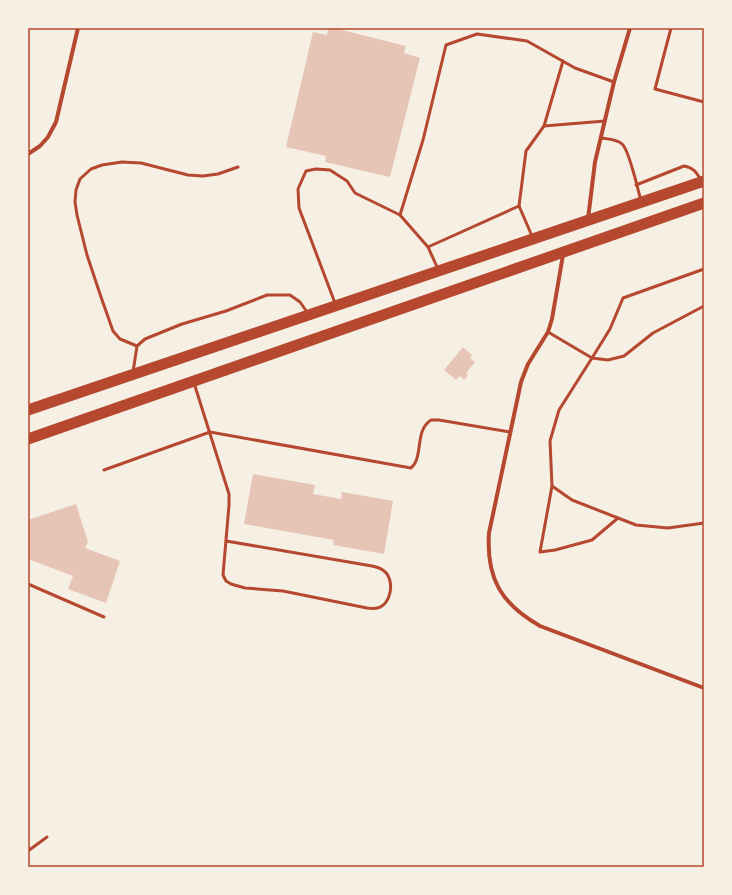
<svg xmlns="http://www.w3.org/2000/svg" width="732" height="895" font-family="Raleway,sans-serif">
<rect width="100%" height="100%" fill="#f6efe4"/>
<!-- building -->
<g fill="#e6c5b7">
<path d="M 328,28 L 334,28 L 406,46 L 404,53 L 420,58 L 390,177 L 325,162 L 326,156 L 286,147 L 313,32 L 327,35 Z"/>
<path d="M 463,347 L 472,355 L 470,358 L 475,362 L 466,373 L 468,375 L 464,380 L 460,376 L 456,380 L 444,370 Z"/>
<path d="M 253,474 L 315,485 L 313,494 L 341,499 L 342,492 L 393,501 L 384,554 L 333,545 L 334,540 L 244,524 Z"/>
<path d="M 76,504 L 88,542 L 85,548 L 120,561 L 106,603 L 68,589 L 73,576 L 28,559 L 28,520 Z"/>
</g>
<g fill="none" stroke-linecap="round" stroke-linejoin="round">
<!-- service -->
<g stroke="#b5482f" stroke-width="3">
<path d="M 671,28 L 655,89 L 704,102"/>
<path d="M 544,126 L 563,61"/>
<path d="M 601,138 C 608,139 617,139 622,144 C 629,149 638,190 641,201"/>
<path d="M 636,185 L 684,166 C 694,168 696,172 701,180"/>
<path d="M 400,215 L 423,140 L 446,45 L 477,34 L 527,41 L 575,68 L 614,82"/>
<path d="M 532,236 L 519,206 L 526,151 L 544,126 L 605,121"/>
<path d="M 428,247 L 519,206"/>
<path d="M 704,269 L 623,298 L 610,329 L 592,358 L 608,360 L 624,356 L 653,333 L 704,306"/>
<path d="M 335,303 L 299,208 L 298,189 L 306,171 L 316,169 L 330,170 L 347,181 L 355,193 L 400,215 L 428,247 L 438,269"/>
<path d="M 548,332 L 592,358 L 559,410 L 550,441 L 552,486 L 572,500 L 636,525 L 668,528 L 704,523"/>
<path d="M 137,346 L 120,339 L 113,331 L 101,297 L 87,255 L 77,215 L 75,202 L 76,190 L 80,179 L 91,169 L 102,165 L 122,162 L 141,163 L 188,175 L 203,176 L 218,174 L 238,167"/>
<path d="M 133,372 L 137,346 L 145,339 L 182,324 L 226,311 L 267,295 L 290,295 L 300,302 L 307,312"/>
<path d="M 194,383 L 229,494 L 229,505 L 223,575 L 226,581 L 231,584 L 245,588 L 283,591 L 367,608 C 370,608 374,609 377,608 C 392,605 395,579 384,571 C 381,568 376,567 372,566 L 226,541"/>
<path d="M 104,470 L 210,432 L 411,468 C 424,457 414,431 431,420 L 439,420 L 510,432"/>
<path d="M 552,486 L 540,552 L 555,550 L 592,540 L 618,518"/>
<path d="M 28,584 L 104,617"/>
<path d="M 28,851 L 47,837"/>
</g>
<!-- minor -->
<g stroke="#b5482f" stroke-width="4">
<path d="M 28,154 L 40,146 L 48,137 L 56,122 L 78,28"/>
<path d="M 588,219 L 595,162 L 614,82 L 630,28"/>
<path d="M 563,255 L 552,319 L 548,332 L 528,364 L 521,382 L 489,533 C 486,578 501,604 540,626 L 704,688"/>
</g>
<!-- trunk -->
<g stroke="#b5482f" stroke-width="11">
<path d="M 28,410 L 704,181"/>
<path d="M 28,439 L 704,203"/>
</g>
</g>
<!-- border -->
<rect width="732" height="895" fill="none" stroke="#f6efe4" stroke-width="58"/>
<rect x="29" y="29" width="674" height="837" fill="none" stroke="#b5482f" stroke-width="1.5"/>
</svg>
